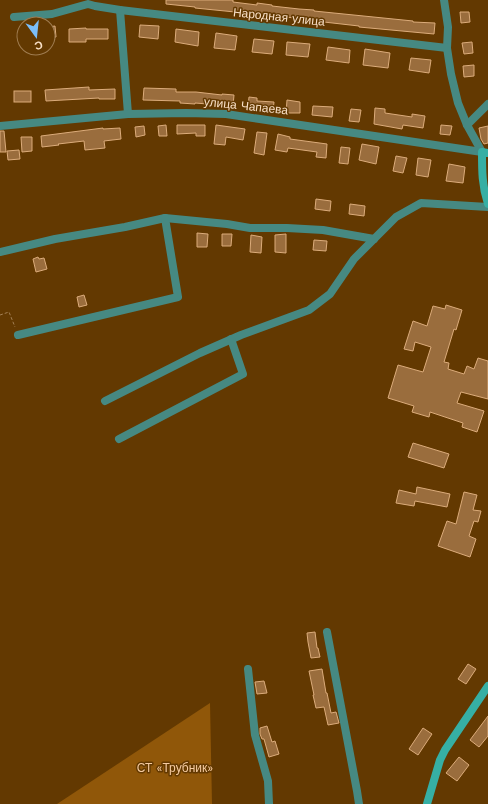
<svg xmlns="http://www.w3.org/2000/svg" width="488" height="804" font-family="'Work Sans',sans-serif">
<rect width="100%" height="100%" fill="#633901"/>
<!-- green -->
<path fill="#905709" d="M 210,703 L 212,804 L 57,804 Z"/>
<!-- building -->
<g fill="#9a6d3d" stroke="#dcac7b">
<path d="M 166,0 L 233,0 L 233,2 L 257,5 L 257,3 L 272,5 L 272,6 L 299,9 L 314,10 L 314,11 L 413,21 L 413,22 L 435,23 L 434,34 L 359,27 L 359,26 L 315,21 L 315,20 L 195,8 L 195,7 L 166,4 Z"/>
<path d="M 460,12 L 469,12 L 470,22 L 461,23 Z"/>
<path d="M 140,25 L 159,26 L 158,39 L 139,37 Z"/>
<path d="M 55,26 L 56,37 L 48,38 L 48,27 Z"/>
<path d="M 86,28 L 86,29 L 108,29 L 108,39 L 86,39 L 86,42 L 69,42 L 69,29 Z"/>
<path d="M 176,29 L 199,32 L 198,46 L 175,42 Z"/>
<path d="M 216,33 L 237,36 L 235,50 L 214,48 Z"/>
<path d="M 254,39 L 274,41 L 272,54 L 252,52 Z"/>
<path d="M 287,42 L 310,44 L 308,57 L 286,55 Z"/>
<path d="M 472,42 L 473,53 L 464,54 L 462,43 Z"/>
<path d="M 328,47 L 350,50 L 349,63 L 326,60 Z"/>
<path d="M 365,49 L 390,53 L 388,68 L 363,65 Z"/>
<path d="M 411,58 L 431,60 L 429,73 L 409,70 Z"/>
<path d="M 474,65 L 474,76 L 464,77 L 463,66 Z"/>
<path d="M 89,87 L 89,90 L 115,89 L 115,99 L 99,99 L 99,98 L 46,101 L 45,90 Z"/>
<path d="M 144,88 L 176,89 L 176,92 L 196,92 L 222,95 L 222,94 L 234,95 L 233,106 L 195,103 L 195,104 L 180,103 L 180,101 L 143,100 Z"/>
<rect x="14" y="91" width="17" height="11"/>
<path d="M 249,97 L 257,98 L 257,101 L 274,102 L 273,111 L 260,111 L 260,108 L 248,107 Z"/>
<path d="M 287,100 L 300,102 L 300,113 L 286,113 Z"/>
<path d="M 313,106 L 333,107 L 332,117 L 312,115 Z"/>
<path d="M 375,108 L 385,109 L 385,113 L 412,117 L 412,114 L 425,116 L 423,128 L 403,125 L 402,129 L 374,124 Z"/>
<path d="M 351,109 L 361,110 L 359,122 L 349,121 Z"/>
<path d="M 166,125 L 167,136 L 159,136 L 158,126 Z"/>
<path d="M 177,125 L 205,125 L 205,136 L 196,136 L 196,133 L 177,134 Z"/>
<path d="M 216,125 L 245,129 L 243,140 L 226,137 L 225,145 L 214,144 Z"/>
<path d="M 441,125 L 452,126 L 450,135 L 440,134 Z"/>
<path d="M 144,126 L 145,135 L 136,137 L 135,127 Z"/>
<path d="M 488,126 L 488,143 L 484,144 L 481,139 L 479,128 Z"/>
<path d="M 103,128 L 103,129 L 120,128 L 121,139 L 104,141 L 105,148 L 85,150 L 84,141 L 58,144 L 59,145 L 42,147 L 41,136 Z"/>
<path d="M 0,131 L 4,131 L 6,152 L 0,152 Z"/>
<path d="M 257,132 L 267,133 L 264,155 L 254,153 Z"/>
<path d="M 278,134 L 290,137 L 290,139 L 327,144 L 326,158 L 316,157 L 317,152 L 288,148 L 287,152 L 275,150 Z"/>
<path d="M 21,137 L 32,137 L 32,151 L 22,152 Z"/>
<path d="M 362,144 L 379,147 L 376,164 L 359,160 Z"/>
<path d="M 341,147 L 350,148 L 348,164 L 339,163 Z"/>
<path d="M 19,150 L 20,159 L 8,160 L 7,151 Z"/>
<path d="M 396,156 L 407,158 L 403,173 L 393,171 Z"/>
<path d="M 418,158 L 431,160 L 428,177 L 416,175 Z"/>
<path d="M 449,164 L 465,167 L 463,183 L 446,181 Z"/>
<path d="M 316,199 L 331,201 L 330,211 L 315,209 Z"/>
<path d="M 350,204 L 365,206 L 364,216 L 349,214 Z"/>
<path d="M 197,233 L 208,234 L 207,247 L 197,247 Z"/>
<path d="M 222,234 L 232,234 L 231,246 L 222,246 Z"/>
<path d="M 286,234 L 286,253 L 275,252 L 275,235 Z"/>
<path d="M 251,235 L 262,237 L 261,253 L 250,252 Z"/>
<path d="M 314,240 L 327,241 L 326,251 L 313,250 Z"/>
<path d="M 38,257 L 39,259 L 44,258 L 47,269 L 36,272 L 33,259 Z"/>
<path d="M 84,295 L 87,305 L 79,307 L 77,297 Z"/>
<path d="M 446,305 L 462,310 L 456,330 L 454,329 L 444,362 L 449,363 L 448,369 L 464,374 L 467,366 L 474,369 L 478,358 L 488,361 L 488,399 L 461,392 L 457,403 L 484,411 L 477,432 L 462,427 L 463,423 L 430,412 L 429,417 L 412,412 L 414,406 L 388,398 L 398,365 L 423,372 L 431,347 L 415,342 L 413,351 L 404,349 L 413,321 L 427,326 L 433,306 L 445,309 Z"/>
<path d="M 413,443 L 449,454 L 444,468 L 408,457 Z"/>
<path d="M 417,487 L 450,494 L 447,507 L 415,501 L 414,506 L 396,503 L 399,490 L 416,494 Z"/>
<path d="M 464,492 L 477,495 L 473,510 L 481,511 L 478,522 L 474,521 L 469,536 L 476,539 L 470,557 L 438,546 L 447,521 L 456,524 Z"/>
<path d="M 315,632 L 317,648 L 318,648 L 320,657 L 311,658 L 308,642 L 307,633 Z"/>
<path d="M 468,664 L 476,669 L 466,684 L 458,679 Z"/>
<path d="M 322,669 L 326,693 L 327,693 L 331,713 L 336,712 L 339,723 L 328,725 L 324,707 L 316,708 L 313,695 L 314,695 L 309,671 Z"/>
<path d="M 264,681 L 267,693 L 257,694 L 255,682 Z"/>
<path d="M 488,716 L 488,736 L 479,747 L 470,740 Z"/>
<path d="M 267,726 L 272,742 L 275,741 L 279,754 L 269,757 L 264,739 L 262,739 L 260,734 L 260,728 Z"/>
<path d="M 423,728 L 432,734 L 418,755 L 409,749 Z"/>
<path d="M 459,757 L 469,765 L 457,781 L 446,773 Z"/>
</g>
<g fill="none" stroke-linecap="round" stroke-linejoin="round">
<!-- path -->
<path stroke="#a27f54" stroke-width="1" stroke-dasharray="3 2" stroke-linecap="butt" d="M 0,315 L 9,312 L 15,327"/>
<!-- street -->
<g stroke="#468982" stroke-width="8">
<path d="M 444,0 L 448,27 L 447,48 L 451,74 L 458,103 L 467,125 L 482,152"/>
<path d="M 120,10 L 128,114"/>
<path d="M 14,17 L 52,14 L 88,4 L 95,6 L 120,10 L 447,48"/>
<path d="M 467,125 L 488,104"/>
<path d="M 0,126 L 128,114 L 186,113 L 226,114 L 482,152"/>
<path d="M 0,252 L 55,239 L 125,227 L 165,218 L 227,224 L 250,228 L 287,228 L 323,230 L 374,239"/>
<path d="M 18,335 L 178,297 L 165,218"/>
<path d="M 105,401 L 200,353 L 241,335 L 309,310 L 330,294 L 354,259 L 396,217 L 421,203 L 488,207"/>
<path d="M 119,439 L 243,374 L 231,339"/>
<path d="M 327,632 L 357,791 L 359,804"/>
<path d="M 248,669 L 255,735 L 268,781 L 269,804"/>
</g>
<!-- secondary -->
<g stroke="#36afa4" stroke-width="8">
<path d="M 488,153 L 482,152 C 482,171 482,186 488,204"/>
<path d="M 427,804 L 440,760 L 445,750 L 488,686"/>
</g>
</g>
<g text-anchor="middle" stroke-width="3" stroke-linejoin="round" paint-order="stroke">
<!-- street labels -->
<g font-size="12" fill="#f9e0c7" stroke="#633901">
<text transform="translate(279 17) rotate(6)" y="4">Народная улица</text>
<text transform="translate(246 106) rotate(6)" y="4">улица Чапаева</text>
</g>
<!-- park labels -->
<g font-size="12" fill="#f6cba0" stroke="#633901">
<text x="175" y="772">СТ «Трубник»</text>
</g>
</g>
<!-- north arrow -->
<g transform="translate(36 36) rotate(165)"><circle r="19" fill="#633901" stroke="#9f7c50"/>
<path d="M0-3L7 15L0 10L-7 15Z" fill="#7bbef9"/>
<text y="-6" font-size="11" font-weight="bold" text-anchor="middle" fill="#f9e0c7">С</text>
</g>
</svg>
